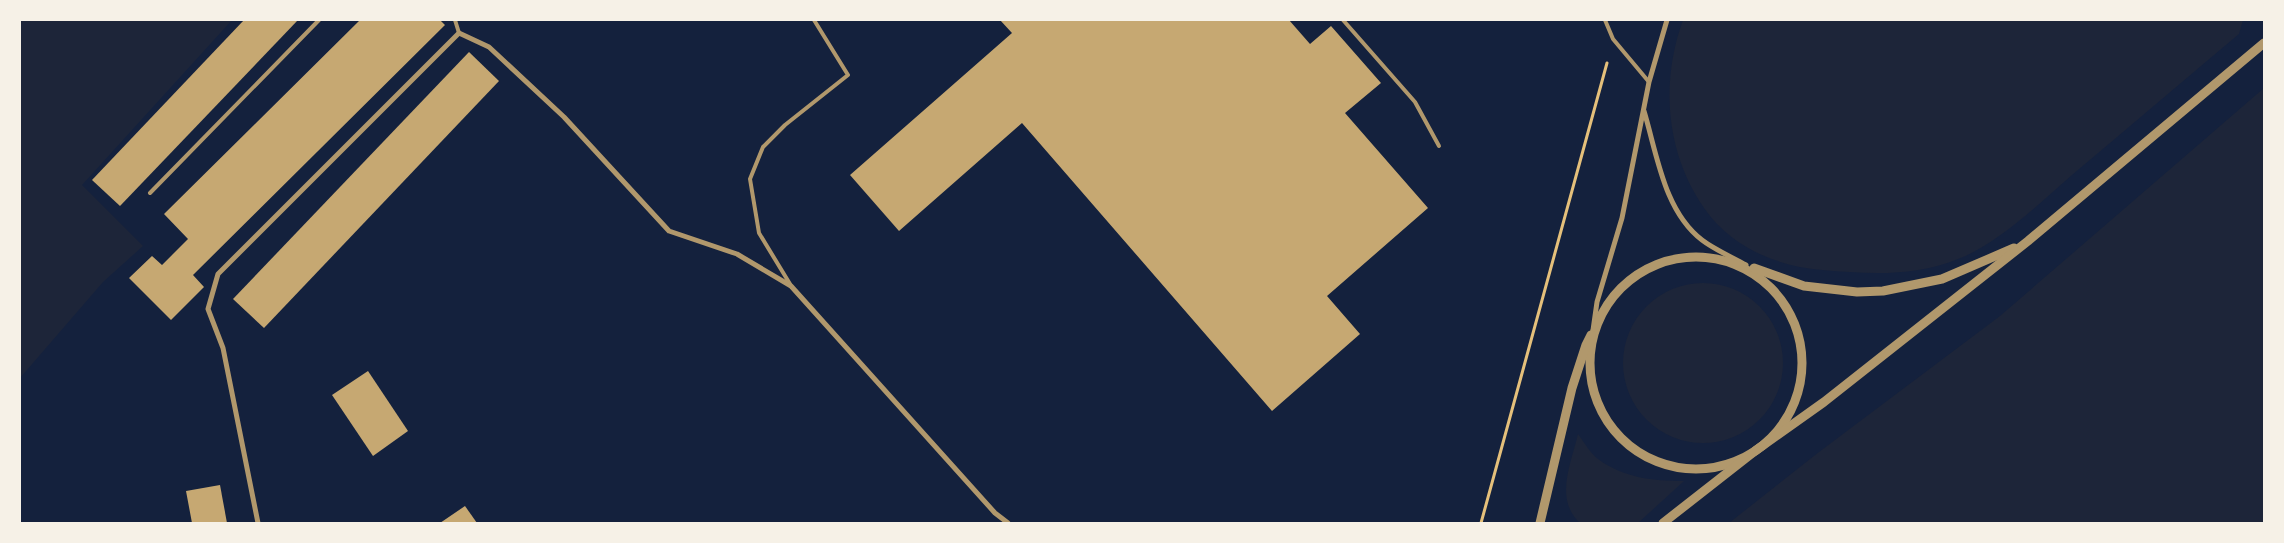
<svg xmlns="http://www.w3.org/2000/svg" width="2284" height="543" font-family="Rubik,sans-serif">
<rect width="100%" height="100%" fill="#14213d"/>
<!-- green -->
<g fill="#1d2539">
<path d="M 20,20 L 232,20 L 82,185 L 143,246 L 103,282 L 20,378 Z"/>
<path d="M 1683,20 L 2243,20 L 2239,34 C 2183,81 2128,128 2072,175 C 2040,203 1998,244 1958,259 C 1914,277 1869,274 1822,270 C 1776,266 1731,247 1704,208 C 1666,153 1660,83 1683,20 Z"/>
<path d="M 2264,88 L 2264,523 L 1729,523 L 1819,452 L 2000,316 Z"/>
<circle cx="1703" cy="363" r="80"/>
<path d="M 1578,434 C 1584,442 1590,453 1598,459 C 1624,478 1653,481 1684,481 L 1638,523 L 1580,523 C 1554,499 1571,464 1578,434 Z"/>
</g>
<!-- building -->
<g fill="#c6a872">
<path d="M 244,20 L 298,20 L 120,206 L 92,180 Z"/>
<path d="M 360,20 L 440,20 L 445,25 L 193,275 L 204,287 L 171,320 L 129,278 L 152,256 L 162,265 L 188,239 L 164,214 Z"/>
<path d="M 1000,20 L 1289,20 L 1310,44 L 1331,26 L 1381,83 L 1345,113 L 1428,208 L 1327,296 L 1360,334 L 1272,411 L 1022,123 L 899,231 L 850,175 L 1012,33 Z"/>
<path d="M 469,52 L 499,81 L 264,328 L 233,299 Z"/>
<path d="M 368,371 L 408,431 L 373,456 L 332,395 Z"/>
<path d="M 220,485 L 227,523 L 192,523 L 186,491 Z"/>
<path d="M 465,506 L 477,523 L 440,523 Z"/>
</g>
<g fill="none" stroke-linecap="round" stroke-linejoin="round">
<!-- path -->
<path stroke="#e5c07b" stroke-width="3" d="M 1481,523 L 1607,63"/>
<!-- service -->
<g stroke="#b1986c" stroke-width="4">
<path d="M 455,20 L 459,33"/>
<path d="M 1343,20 L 1415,102 L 1439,146"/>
<path d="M 1605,20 L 1613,39 L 1649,82"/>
<path d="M 150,193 L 319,20"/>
<path d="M 790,284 L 759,233 L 750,179 L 763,147 L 785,125 L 848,75 L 814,20"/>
</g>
<!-- minor -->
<g stroke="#b1986c" stroke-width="5">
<path d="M 1644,111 C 1657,154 1664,211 1702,240 C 1715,250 1732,257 1746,265"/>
<path d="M 1593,330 L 1597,302 L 1622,218 L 1649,82 L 1667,20"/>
<path d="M 258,523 L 223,348 L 208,309 L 218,274 L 459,33 L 489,47 L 564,117 L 669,231 L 737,254 L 791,286 L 995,513 L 1008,523"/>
</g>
<!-- tertiary -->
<g stroke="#b1986c" stroke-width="9">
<circle cx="1696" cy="363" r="106"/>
<path d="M 1754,268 L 1804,286 L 1857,292 L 1883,291 L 1942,279 L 2014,248"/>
<path d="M 1540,523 L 1572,388 L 1586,345 L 1591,335"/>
<path d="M 1663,523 L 1755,451 L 1824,402 L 2028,241 L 2264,43"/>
</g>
</g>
<!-- border -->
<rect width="2284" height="543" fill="none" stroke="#f6f1e7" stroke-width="42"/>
</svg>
